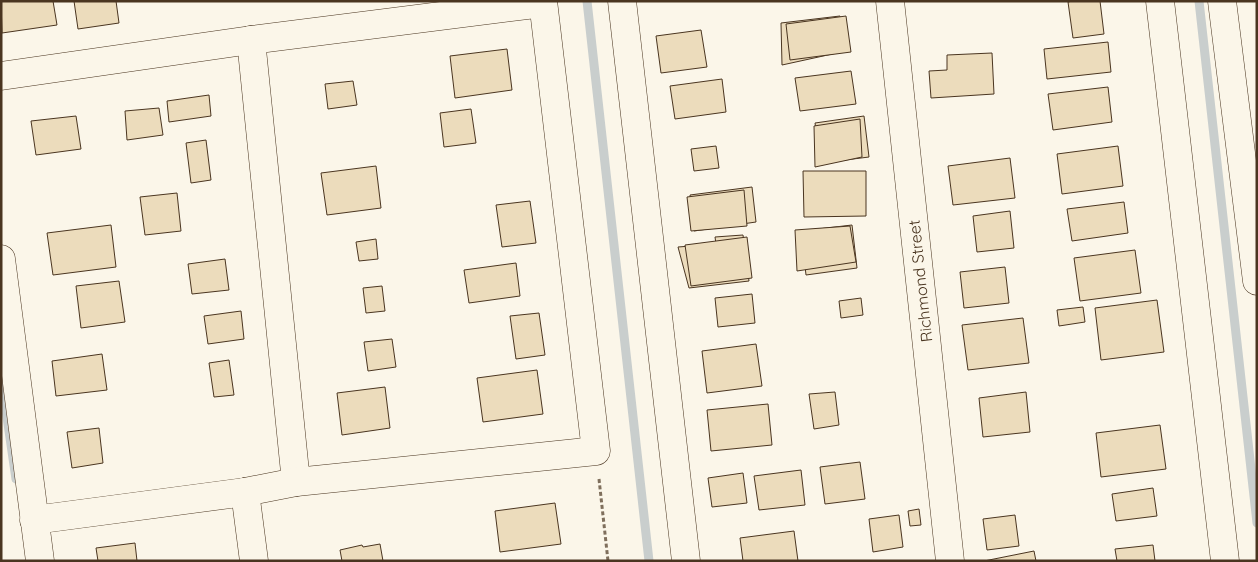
<svg xmlns="http://www.w3.org/2000/svg" width="1258" height="562" font-family="Quicksand,sans-serif">
<rect width="100%" height="100%" fill="#fbf6e9"/>
<g fill="none" stroke-linecap="round" stroke-linejoin="round">
<!-- stream -->
<g stroke="#c9cecd" stroke-width="9">
<path d="M 587,1 L 649,561"/>
<path d="M 1199,1 L 1257,523"/>
<path d="M 1,376 L 16,479"/>
</g>
</g>
<!-- building -->
<g fill="#ecdcbc" stroke="#4a3520">
<path d="M 1,1 L 53,1 L 57,25 L 2,33 Z"/>
<path d="M 74,1 L 116,1 L 119,23 L 78,29 Z"/>
<path d="M 1073,1 L 1100,1 L 1104,34 L 1073,38 L 1068,2 Z"/>
<path d="M 840,16 L 846,51 L 782,65 L 781,23 Z"/>
<path d="M 846,16 L 851,52 L 790,60 L 786,24 Z"/>
<path d="M 701,30 L 707,67 L 661,73 L 656,36 Z"/>
<path d="M 1108,42 L 1111,72 L 1047,79 L 1044,49 Z"/>
<path d="M 507,49 L 512,90 L 455,98 L 450,56 Z"/>
<path d="M 992,53 L 994,94 L 931,98 L 929,71 L 947,70 L 947,55 Z"/>
<path d="M 851,71 L 856,104 L 800,111 L 795,78 Z"/>
<path d="M 722,79 L 726,112 L 675,119 L 670,86 Z"/>
<path d="M 353,81 L 357,105 L 328,109 L 325,84 Z"/>
<path d="M 1108,87 L 1112,122 L 1053,130 L 1048,94 Z"/>
<path d="M 209,95 L 211,116 L 169,122 L 167,101 Z"/>
<path d="M 159,108 L 163,135 L 127,140 L 125,111 Z"/>
<path d="M 471,109 L 476,143 L 444,147 L 440,113 Z"/>
<path d="M 76,116 L 81,149 L 36,155 L 31,121 Z"/>
<path d="M 864,116 L 869,157 L 821,163 L 815,123 Z"/>
<path d="M 860,119 L 862,157 L 815,167 L 814,126 Z"/>
<path d="M 206,140 L 211,180 L 191,183 L 186,143 Z"/>
<path d="M 716,146 L 719,168 L 694,171 L 691,149 Z"/>
<path d="M 1118,146 L 1123,186 L 1062,194 L 1057,154 Z"/>
<path d="M 1010,158 L 1015,198 L 953,205 L 948,166 Z"/>
<path d="M 376,166 L 381,208 L 327,215 L 321,173 Z"/>
<path d="M 803,171 L 866,171 L 866,216 L 804,217 Z"/>
<path d="M 752,187 L 756,222 L 694,231 L 690,195 Z"/>
<path d="M 744,190 L 747,226 L 691,231 L 687,197 Z"/>
<path d="M 177,193 L 181,231 L 145,235 L 140,197 Z"/>
<path d="M 530,201 L 536,243 L 502,247 L 496,205 Z"/>
<path d="M 1124,202 L 1128,233 L 1072,241 L 1067,209 Z"/>
<path d="M 1010,211 L 1014,248 L 977,252 L 973,216 Z"/>
<path d="M 111,225 L 116,267 L 53,275 L 47,233 Z"/>
<path d="M 852,225 L 857,268 L 806,275 L 801,231 Z"/>
<path d="M 850,226 L 856,262 L 797,271 L 795,230 Z"/>
<path d="M 743,235 L 749,281 L 689,288 L 678,247 L 716,244 L 715,237 Z"/>
<path d="M 747,237 L 752,278 L 691,286 L 685,245 Z"/>
<path d="M 376,239 L 378,259 L 359,261 L 356,242 Z"/>
<path d="M 1135,250 L 1141,293 L 1080,301 L 1074,258 Z"/>
<path d="M 225,259 L 229,290 L 192,294 L 188,264 Z"/>
<path d="M 516,263 L 520,296 L 469,303 L 464,270 Z"/>
<path d="M 1005,267 L 1009,303 L 964,308 L 960,272 Z"/>
<path d="M 119,281 L 125,322 L 81,328 L 76,286 Z"/>
<path d="M 382,286 L 385,311 L 366,313 L 363,288 Z"/>
<path d="M 752,294 L 755,323 L 718,327 L 715,298 Z"/>
<path d="M 861,298 L 863,315 L 841,318 L 839,301 Z"/>
<path d="M 1157,300 L 1164,352 L 1101,360 L 1095,308 Z"/>
<path d="M 1083,307 L 1085,322 L 1059,326 L 1057,310 Z"/>
<path d="M 241,311 L 244,339 L 208,344 L 204,316 Z"/>
<path d="M 539,313 L 545,355 L 516,359 L 510,316 Z"/>
<path d="M 1023,318 L 1029,363 L 968,370 L 962,325 Z"/>
<path d="M 392,339 L 396,367 L 368,371 L 364,342 Z"/>
<path d="M 756,344 L 762,386 L 707,393 L 702,351 Z"/>
<path d="M 102,354 L 107,390 L 56,396 L 52,361 Z"/>
<path d="M 229,360 L 234,395 L 214,397 L 209,363 Z"/>
<path d="M 537,370 L 543,414 L 483,422 L 477,378 Z"/>
<path d="M 385,387 L 390,428 L 342,435 L 337,393 Z"/>
<path d="M 835,392 L 839,425 L 814,429 L 809,394 Z"/>
<path d="M 1026,392 L 1030,432 L 983,437 L 979,398 Z"/>
<path d="M 768,404 L 772,445 L 711,451 L 707,410 Z"/>
<path d="M 1160,425 L 1166,469 L 1101,477 L 1096,433 Z"/>
<path d="M 99,428 L 103,463 L 72,468 L 67,432 Z"/>
<path d="M 860,462 L 865,499 L 825,504 L 820,467 Z"/>
<path d="M 801,470 L 805,505 L 759,510 L 754,476 Z"/>
<path d="M 743,473 L 747,503 L 712,507 L 708,478 Z"/>
<path d="M 1153,488 L 1157,516 L 1116,521 L 1112,494 Z"/>
<path d="M 555,503 L 561,544 L 500,552 L 495,511 Z"/>
<path d="M 919,509 L 921,525 L 910,526 L 908,511 Z"/>
<path d="M 899,515 L 903,547 L 873,552 L 869,519 Z"/>
<path d="M 1015,515 L 1019,546 L 987,550 L 983,519 Z"/>
<path d="M 794,531 L 798,561 L 743,561 L 740,538 Z"/>
<path d="M 135,543 L 137,561 L 98,561 L 96,548 Z"/>
<path d="M 380,544 L 383,561 L 342,561 L 340,550 L 362,545 L 363,547 Z"/>
<path d="M 1153,545 L 1155,561 L 1117,561 L 1115,549 Z"/>
<path d="M 1034,551 L 1036,561 L 984,561 Z"/>
</g>
<g fill="none" stroke-linecap="round" stroke-linejoin="round">
<defs>
<g id="minor">
<path d="M 622,1 L 686,561"/>
<path d="M 890,1 L 950,561"/>
<path d="M 1160,1 L 1225,561"/>
<path d="M 1222,1 L 1257,281"/>
<path d="M 251,40 L 296,482"/>
<path d="M 1,76 L 251,40 L 543,3"/>
<path d="M 1,259 L 40,561"/>
<path d="M 245,492 L 254,561"/>
<path d="M 34,520 L 245,492 L 296,482 L 596,451 L 543,1"/>
</g>
</defs>
<!-- minor casing -->
<use href="#minor" stroke="#4a3520" stroke-width="29"/>
<!-- path -->
<path stroke="#7f6f5c" stroke-width="3" stroke-dasharray="4 2.5" stroke-linecap="butt" d="M 599,479 L 608,561"/>
<!-- minor -->
<use href="#minor" stroke="#fbf6e9" stroke-width="28"/>
</g>
<g text-anchor="middle" stroke-width="4" stroke-linejoin="round" paint-order="stroke">
<!-- street labels -->
<g font-size="16" fill="#4a3520" stroke="#fbf6e9">
<text transform="translate(920 281) rotate(-96)" y="6">Richmond Street</text>
</g>
</g>
<!-- border -->
<rect width="1258" height="562" fill="none" stroke="#4a3520" stroke-width="5"/>
</svg>
